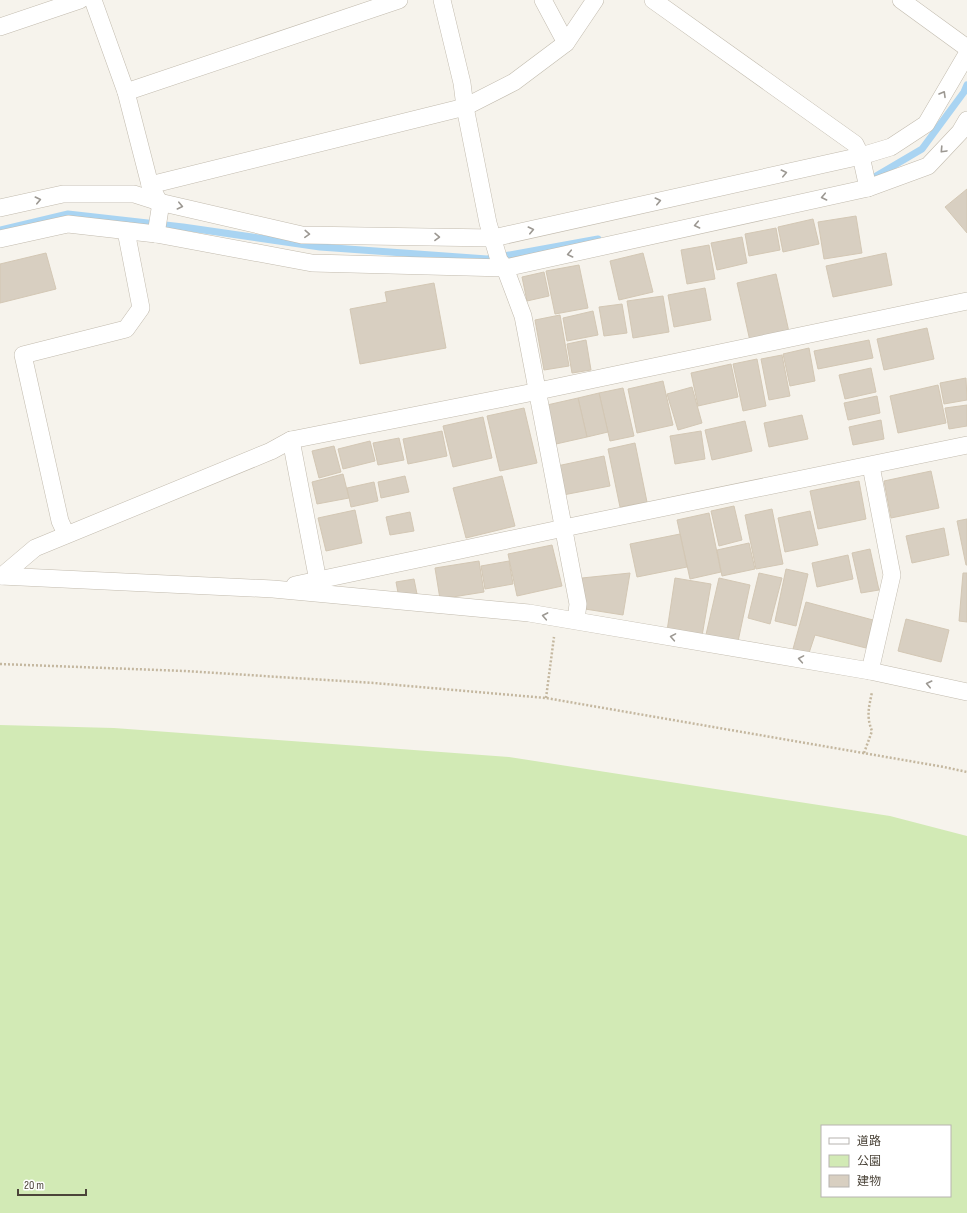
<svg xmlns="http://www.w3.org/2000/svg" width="967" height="1213" font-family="'Sofia Sans Condensed','Noto Sans JP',sans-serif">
<rect width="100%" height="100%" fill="#f6f3ec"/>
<!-- green -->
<path fill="#d2eab5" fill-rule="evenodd" d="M 0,725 L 114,728 L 509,757 L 890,816 L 967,836 L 967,1213 L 0,1213 ZM 822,1126 L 950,1126 L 950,1196 L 822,1196 Z"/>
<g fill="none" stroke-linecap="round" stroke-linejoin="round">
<!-- stream -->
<g stroke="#a9d4f2" stroke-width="7">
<path d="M 871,179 L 922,149 L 964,92 L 967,85"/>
<path d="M 0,230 L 68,214 L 183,227 L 320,247 L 487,259 L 598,239"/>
</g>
</g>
<!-- building -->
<g fill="#d8cfc1" stroke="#d3c7b4">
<path d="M 967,189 L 967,233 L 945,207 Z"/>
<path d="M 856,216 L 862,253 L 824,259 L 818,222 Z"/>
<path d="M 813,219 L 819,244 L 783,252 L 778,227 Z"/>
<path d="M 776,228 L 780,250 L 749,256 L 745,234 Z"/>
<path d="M 742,237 L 747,263 L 717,270 L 711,243 Z"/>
<path d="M 709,245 L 715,279 L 687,284 L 681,250 Z"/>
<path d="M 46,253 L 56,289 L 0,303 L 0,264 Z"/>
<path d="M 643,253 L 653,292 L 619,300 L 610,261 Z"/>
<path d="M 886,253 L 892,285 L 833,297 L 826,266 Z"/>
<path d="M 579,265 L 588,308 L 555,314 L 546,271 Z"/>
<path d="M 544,272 L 549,296 L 527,301 L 522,277 Z"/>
<path d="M 776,274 L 789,332 L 750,341 L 737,283 Z"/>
<path d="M 434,283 L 446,348 L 360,364 L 350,309 L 387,302 L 385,292 Z"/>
<path d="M 705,288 L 711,320 L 674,327 L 668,295 Z"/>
<path d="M 663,296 L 669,332 L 633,338 L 627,301 Z"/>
<path d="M 622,304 L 627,333 L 604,336 L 599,307 Z"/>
<path d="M 593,311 L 598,335 L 567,341 L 563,318 Z"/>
<path d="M 560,315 L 569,366 L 544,370 L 535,320 Z"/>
<path d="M 927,328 L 934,359 L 884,370 L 877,339 Z"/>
<path d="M 586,340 L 591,370 L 572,373 L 567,344 Z"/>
<path d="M 869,340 L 873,358 L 818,369 L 814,351 Z"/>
<path d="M 809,348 L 815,381 L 790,386 L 783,354 Z"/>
<path d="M 782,355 L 790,396 L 769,400 L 761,359 Z"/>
<path d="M 757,359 L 766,406 L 743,411 L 733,364 Z"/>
<path d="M 731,364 L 738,397 L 698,406 L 691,373 Z"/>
<path d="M 871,368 L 876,392 L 845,399 L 839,375 Z"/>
<path d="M 966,378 L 967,400 L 944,404 L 940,383 Z"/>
<path d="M 663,381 L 673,425 L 637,433 L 628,389 Z"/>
<path d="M 938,385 L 946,423 L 898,433 L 890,396 Z"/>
<path d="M 692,387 L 702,423 L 678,430 L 667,394 Z"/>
<path d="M 623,388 L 634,436 L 610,441 L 599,393 Z"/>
<path d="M 599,393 L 608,432 L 587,437 L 578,398 Z"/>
<path d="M 877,396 L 880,413 L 848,420 L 844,403 Z"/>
<path d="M 578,398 L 587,437 L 556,444 L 547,405 Z"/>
<path d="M 967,405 L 967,426 L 949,429 L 945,408 Z"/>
<path d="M 524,408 L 537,463 L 500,471 L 487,416 Z"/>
<path d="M 802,415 L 808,439 L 769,447 L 764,423 Z"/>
<path d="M 483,417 L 492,458 L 453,467 L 443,426 Z"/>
<path d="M 881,420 L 884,439 L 853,445 L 849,427 Z"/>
<path d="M 745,421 L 752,451 L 712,460 L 705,430 Z"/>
<path d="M 442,431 L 447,456 L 408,464 L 403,439 Z"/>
<path d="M 701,431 L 705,459 L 675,464 L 670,436 Z"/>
<path d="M 399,438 L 404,460 L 378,465 L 373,443 Z"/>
<path d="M 370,441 L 375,461 L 343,469 L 338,449 Z"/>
<path d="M 635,443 L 647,502 L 620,507 L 608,449 Z"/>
<path d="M 334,446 L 341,472 L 319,478 L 312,451 Z"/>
<path d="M 604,456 L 610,486 L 563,495 L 557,466 Z"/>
<path d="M 931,471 L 939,508 L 891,518 L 884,481 Z"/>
<path d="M 343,474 L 349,498 L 317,504 L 312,482 Z"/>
<path d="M 405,476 L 409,492 L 381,498 L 378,482 Z"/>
<path d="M 502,476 L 515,526 L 466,538 L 453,488 Z"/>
<path d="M 859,481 L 866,519 L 818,529 L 810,491 Z"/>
<path d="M 374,482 L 378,501 L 351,507 L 347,488 Z"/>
<path d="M 734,506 L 742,540 L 719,546 L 711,511 Z"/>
<path d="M 772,509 L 783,564 L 756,569 L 745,515 Z"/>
<path d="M 355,510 L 362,543 L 326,551 L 318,518 Z"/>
<path d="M 810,511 L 818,545 L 785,552 L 778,518 Z"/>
<path d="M 410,512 L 414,531 L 390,535 L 386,517 Z"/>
<path d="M 709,513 L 721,572 L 690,579 L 677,520 Z"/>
<path d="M 967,519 L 967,565 L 966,565 L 957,521 Z"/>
<path d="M 944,528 L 949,555 L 912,563 L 906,536 Z"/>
<path d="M 680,534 L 687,567 L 637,577 L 630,544 Z"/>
<path d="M 749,543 L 755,569 L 722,576 L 717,550 Z"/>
<path d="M 552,545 L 562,586 L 517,596 L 508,554 Z"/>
<path d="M 870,549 L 879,590 L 861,593 L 852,553 Z"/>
<path d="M 848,555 L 853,579 L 817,587 L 812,563 Z"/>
<path d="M 479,561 L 484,592 L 440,599 L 435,568 Z"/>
<path d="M 509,561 L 513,584 L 485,589 L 481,566 Z"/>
<path d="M 786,569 L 808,574 L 796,626 L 775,621 Z"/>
<path d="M 630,573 L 623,615 L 585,609 L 582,578 Z"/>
<path d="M 759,573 L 782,578 L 770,624 L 748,618 Z"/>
<path d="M 963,573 L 967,573 L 967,622 L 959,621 Z"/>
<path d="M 675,578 L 711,584 L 702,636 L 667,631 Z"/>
<path d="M 719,578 L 750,585 L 737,646 L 705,639 Z"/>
<path d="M 414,579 L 417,594 L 399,598 L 396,582 Z"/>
<path d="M 806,602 L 873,620 L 866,648 L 815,635 L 809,653 L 793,649 Z"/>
<path d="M 906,619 L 949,630 L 941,662 L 898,651 Z"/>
</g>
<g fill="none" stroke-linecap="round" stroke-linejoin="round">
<defs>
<g id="minor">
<path d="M 93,0 L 126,92 L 150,185 L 159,202 L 160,209 L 156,234"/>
<path d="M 442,0 L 462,83 L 465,107 L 488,223 L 499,260 L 505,268 L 523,316 L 578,604 L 576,620"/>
<path d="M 543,0 L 566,43"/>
<path d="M 653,0 L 855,144 L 861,156 L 868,188"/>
<path d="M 901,0 L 967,48"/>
<path d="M 0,27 L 80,0"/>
<path d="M 126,92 L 399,0"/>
<path d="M 150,185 L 465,107 L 514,82 L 566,43 L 595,0"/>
<path d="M 0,208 L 63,194 L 134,194 L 159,202 L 302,235 L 493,238 L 861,156 L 891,147 L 926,124 L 967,54"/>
<path d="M 0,239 L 68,224 L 156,234 L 312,263 L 505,268 L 868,188 L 928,166 L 960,132 L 967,120"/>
<path d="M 291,440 L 318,581"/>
<path d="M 66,534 L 60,521 L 23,355 L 126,329 L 141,308 L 126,231"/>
<path d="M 0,576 L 273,589 L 529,613 L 870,671 L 967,692"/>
<path d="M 2,576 L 35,548 L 271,451 L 291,440 L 524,394 L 967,301"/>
<path d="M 295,585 L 564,528 L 967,445"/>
<path d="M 870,671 L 892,575 L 871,466"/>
</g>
</defs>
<!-- minor casing -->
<use href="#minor" stroke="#c2bbae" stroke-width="18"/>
<!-- path -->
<g stroke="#c4b79f" stroke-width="2.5" stroke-dasharray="2 2" stroke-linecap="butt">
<path d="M 0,664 L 185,671 L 374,683 L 546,698 L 944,767 L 967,772"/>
<path d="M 546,698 L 554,637"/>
<path d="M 864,753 L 872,731 C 866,716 869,707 872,692"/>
</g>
<!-- minor -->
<use href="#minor" stroke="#fff" stroke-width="17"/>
</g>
<!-- one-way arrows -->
<defs><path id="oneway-chevron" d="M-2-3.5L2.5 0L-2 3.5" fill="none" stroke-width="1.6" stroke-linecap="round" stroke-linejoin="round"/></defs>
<g stroke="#9c9892">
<use href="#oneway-chevron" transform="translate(943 94) rotate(-60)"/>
<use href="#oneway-chevron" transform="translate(943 150) rotate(133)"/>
<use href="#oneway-chevron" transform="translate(784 173) rotate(-13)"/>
<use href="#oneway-chevron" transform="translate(824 197) rotate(168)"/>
<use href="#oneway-chevron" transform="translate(38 200) rotate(-13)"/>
<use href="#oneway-chevron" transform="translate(658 201) rotate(-13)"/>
<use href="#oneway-chevron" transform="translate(180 206) rotate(13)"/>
<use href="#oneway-chevron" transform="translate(697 225) rotate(168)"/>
<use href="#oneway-chevron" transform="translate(531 230) rotate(-13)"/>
<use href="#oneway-chevron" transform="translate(307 234) rotate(3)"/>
<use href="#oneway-chevron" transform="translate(437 237) rotate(1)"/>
<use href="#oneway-chevron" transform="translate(570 254) rotate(168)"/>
<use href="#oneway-chevron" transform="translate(545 616) rotate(-169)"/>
<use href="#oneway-chevron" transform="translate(673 637) rotate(-170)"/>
<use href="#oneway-chevron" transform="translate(801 659) rotate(-170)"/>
<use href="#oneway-chevron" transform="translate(929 684) rotate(-167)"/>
</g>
<!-- legend -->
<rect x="821" y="1125" width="130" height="72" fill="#ffffff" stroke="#b7b4b0"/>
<rect x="829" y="1138" width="20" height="6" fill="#ffffff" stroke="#b7b4b0"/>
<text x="857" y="1145" font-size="12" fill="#4b4439">道路</text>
<rect x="829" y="1155" width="20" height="12" fill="#d2eab5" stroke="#b7b4b0"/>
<text x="857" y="1165" font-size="12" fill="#4b4439">公園</text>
<rect x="829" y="1175" width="20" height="12" fill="#d8cfc1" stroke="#b7b4b0"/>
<text x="857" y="1185" font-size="12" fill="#4b4439">建物</text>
<!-- scale -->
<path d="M18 1189v6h68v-6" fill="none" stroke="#4b4439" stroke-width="2"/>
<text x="24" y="1189" font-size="12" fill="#4b4439" stroke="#ffffff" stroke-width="3" paint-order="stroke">20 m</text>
</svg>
